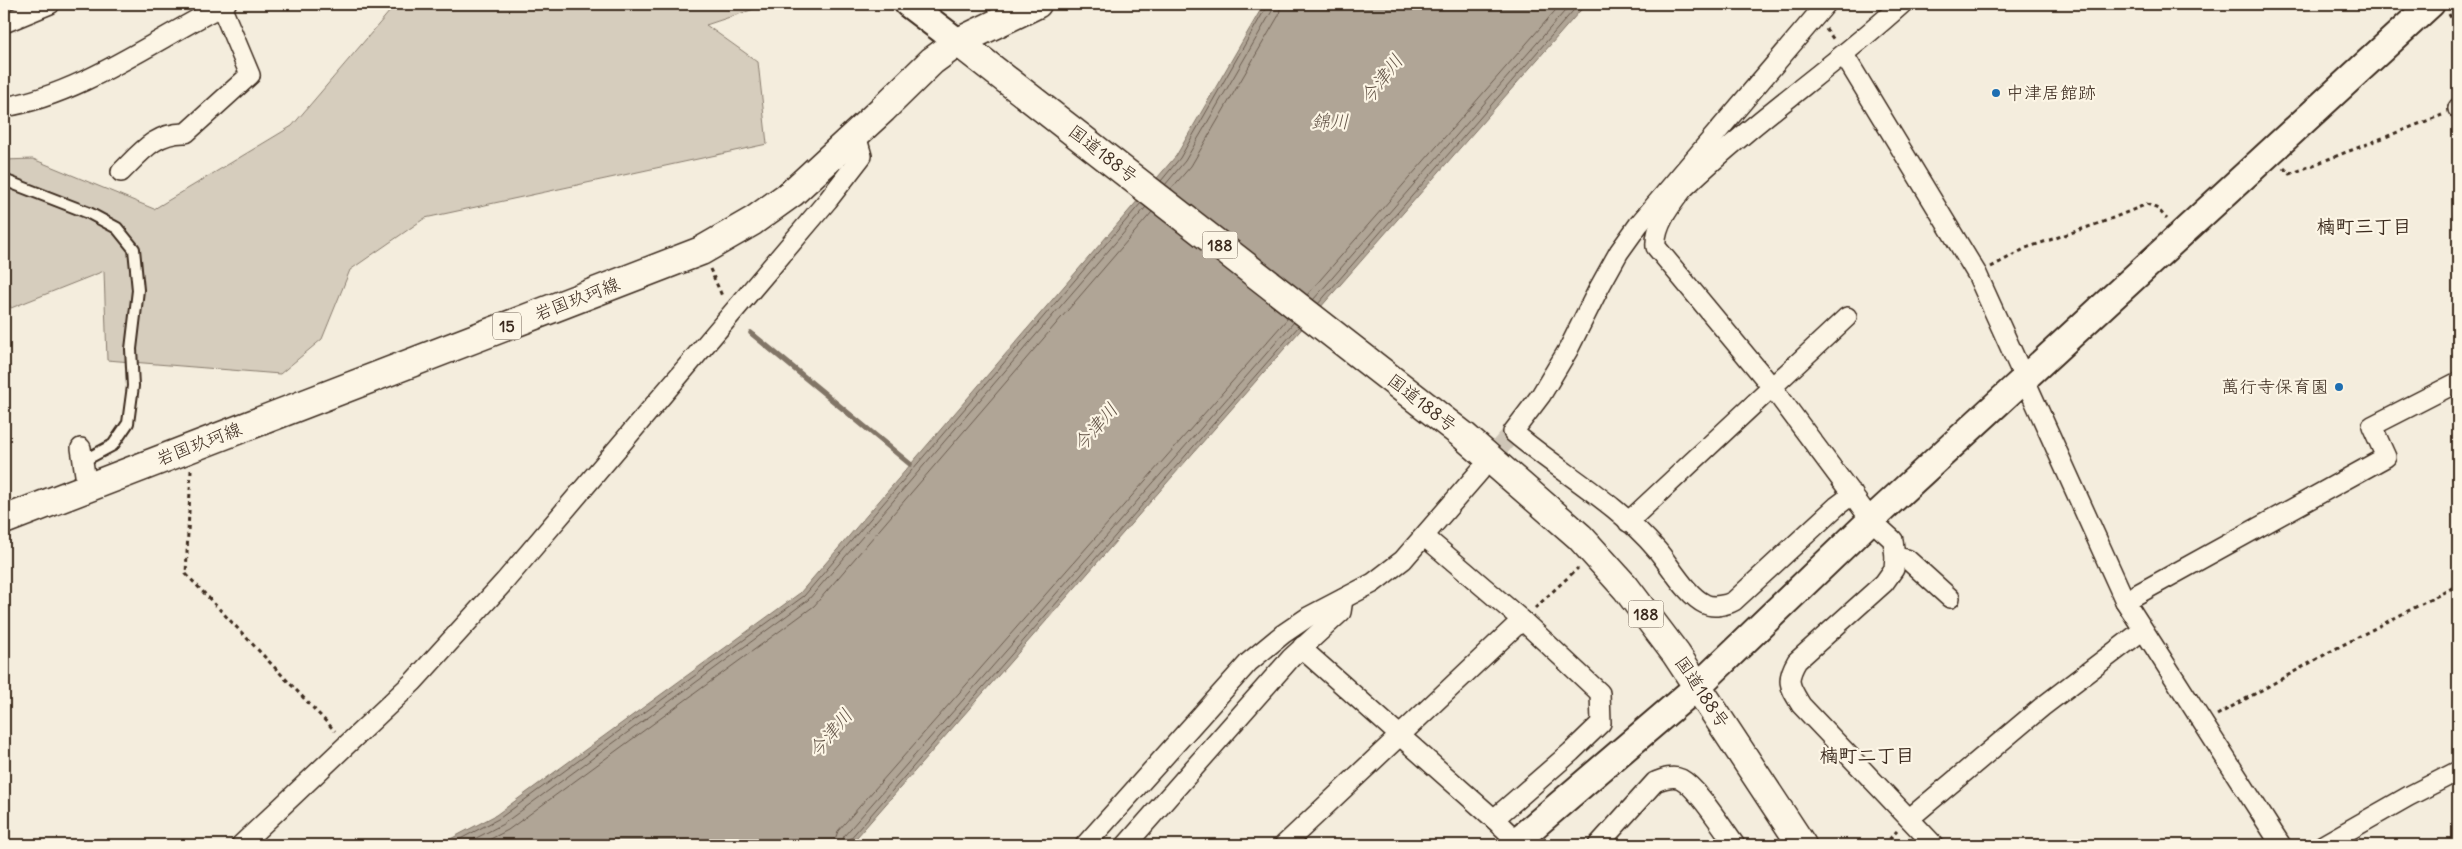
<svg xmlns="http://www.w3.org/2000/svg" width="2462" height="849" font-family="Delius,'Klee One',sans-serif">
<rect width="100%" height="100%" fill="#f4eddd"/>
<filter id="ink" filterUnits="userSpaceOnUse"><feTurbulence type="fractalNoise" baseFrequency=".02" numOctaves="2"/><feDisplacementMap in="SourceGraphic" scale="10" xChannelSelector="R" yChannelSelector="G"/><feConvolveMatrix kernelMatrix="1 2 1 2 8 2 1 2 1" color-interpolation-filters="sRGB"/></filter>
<g filter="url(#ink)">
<!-- green -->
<path fill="#d6cdbd" stroke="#887c6e" d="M 396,4 L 769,4 L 706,25 L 758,62 L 767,144 L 425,218 L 350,270 L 322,339 L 280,374 L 107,360 L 104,271 L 11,308 L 4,293 L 4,160 L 33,159 L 154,209 L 292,126 Z"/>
<!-- water -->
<path fill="#b0a596" stroke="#817466" d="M 1264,4 L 1586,4 L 850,845 L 439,845 L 496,815 L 800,593 L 1176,156 Z"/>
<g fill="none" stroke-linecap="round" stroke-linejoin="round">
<!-- shore -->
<g stroke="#6a5b4e" stroke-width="1">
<path d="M 1161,181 L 1180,158 L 1268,4"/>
<path d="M 1165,185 L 1185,161 L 1272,11 L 1274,4"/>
<path d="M 1171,189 L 1191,166 L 1279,15 L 1281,4"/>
<path d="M 1307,295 L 1561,4"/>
<path d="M 1313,300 L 1571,4"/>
<path d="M 1318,304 L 1579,4"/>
<path d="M 449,845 L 500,818 L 804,596 L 1141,203"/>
<path d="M 463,845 L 503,824 L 808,600 L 1146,207"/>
<path d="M 479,845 L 508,830 L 814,606 L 1152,212"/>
<path d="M 833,845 L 838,831 L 1288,318"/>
<path d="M 841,845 L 844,836 L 1294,322"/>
<path d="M 847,845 L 849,840 L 1299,326"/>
</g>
<!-- stream -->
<path stroke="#817466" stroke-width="5.5" d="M 751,333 L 910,464"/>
<!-- street-tunnel -->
<path stroke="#cfc6b7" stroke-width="19" stroke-dasharray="19 9" stroke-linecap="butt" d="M 1482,468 L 1513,432"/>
<defs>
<path id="lane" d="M 4,180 L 89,213 L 117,228 L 134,249 L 138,290 L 131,349 L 133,386 L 128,423 L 113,445 L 83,461"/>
<g id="street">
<path d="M 1826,4 L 1639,224 L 1619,252 L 1599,288 L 1568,350 L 1541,395 L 1513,432 C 1560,472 1616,502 1657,550 C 1670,565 1687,596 1705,604 C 1713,608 1727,605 1734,601 L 1837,506 L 1853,494"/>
<path d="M 4,23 L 50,4"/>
<path d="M 1844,55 L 1977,274 L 2125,601 L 2281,845"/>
<path d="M 4,107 C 81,95 157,38 226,4"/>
<path d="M 2458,108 L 2458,109"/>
<path d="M 121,172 C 141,152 156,132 186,133 L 250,75 L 221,6"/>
<path d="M 1685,187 C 1753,121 1832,68 1902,4"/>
<path d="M 1683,189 C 1671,205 1654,226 1656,247 L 1772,387 L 1871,520 L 1893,540 L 1895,557 L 1907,559 L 1950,598"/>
<path d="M 81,448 L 87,488"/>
<path d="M 1628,522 L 1847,317"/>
<path d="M 1425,537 L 1522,620 L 1600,693 L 1601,723 L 1571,752 L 1494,819"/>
<path d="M 1895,557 L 1894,569 L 1884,583 L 1797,661 C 1785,681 1790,687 1801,705 L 1934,845"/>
<path d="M 2125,601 L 2386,457 L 2372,426 L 2458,382"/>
<path d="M 1303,646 L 1309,655 L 1494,819 L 1521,845"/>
<path d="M 1910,818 L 2042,707 L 2143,630"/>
<path d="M 241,845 L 413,682 L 505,581 L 828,200 L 862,156 L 856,135"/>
<path d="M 1085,845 L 1249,662 L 1283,634 L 1308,617 L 1373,583 L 1403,560 L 1480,471"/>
<path d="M 1126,845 L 1291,658 L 1341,612 L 1343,599"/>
<path d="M 1284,845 L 1522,620"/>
<path d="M 1598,845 L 1655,782 C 1663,779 1672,775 1681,779 C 1698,788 1723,829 1735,845"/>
<path d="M 2323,845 L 2409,796 L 2458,771"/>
</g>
<g id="secondary">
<path d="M 908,4 L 958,42"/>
<path d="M 1512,845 L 1698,686 L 1871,520 L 2431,4"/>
</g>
<path id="primary" d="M 4,520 L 701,251 L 753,221 L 792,193 L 883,109 L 932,61 L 958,42 L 1037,4"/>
<path id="highway" d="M 958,42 L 1464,436 L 1580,537 L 1626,588 L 1676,654 L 1802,845"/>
</defs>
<!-- lane casing -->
<use href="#lane" stroke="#3b2a1e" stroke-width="14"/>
<!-- street casing -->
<use href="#street" stroke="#3b2a1e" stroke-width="22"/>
<!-- secondary casing -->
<use href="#secondary" stroke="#3b2a1e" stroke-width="30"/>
<!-- primary casing -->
<use href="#primary" stroke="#3b2a1e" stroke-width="31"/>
<!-- highway casing -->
<use href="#highway" stroke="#3b2a1e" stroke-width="31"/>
<!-- path -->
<g stroke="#3b2a1e" stroke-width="3" stroke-dasharray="4 4" stroke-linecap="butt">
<path d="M 2449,14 L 2458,31"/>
<path d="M 1826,29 L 1834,40"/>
<path d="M 2284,168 L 2290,174 L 2442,115"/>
<path d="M 1991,267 L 2026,248 L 2103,222 L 2147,204 L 2158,209 L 2167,219"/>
<path d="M 710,269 L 723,298"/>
<path d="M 191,470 L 186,574 L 335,731"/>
<path d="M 1535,608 L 1578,568"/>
<path d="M 2217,715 L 2333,650 L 2458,585"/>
<path d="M 1884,845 L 1897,831"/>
</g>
<!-- lane -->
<use href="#lane" stroke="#fcf5e5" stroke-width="10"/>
<!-- street -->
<use href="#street" stroke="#fcf5e5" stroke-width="19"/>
<!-- secondary -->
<use href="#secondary" stroke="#fcf5e5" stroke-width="26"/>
<!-- primary -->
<use href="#primary" stroke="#fcf5e5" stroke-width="28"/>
<!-- highway -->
<use href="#highway" stroke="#fcf5e5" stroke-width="28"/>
</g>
</g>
<!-- markers -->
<g fill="#1f6fb2" stroke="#fcf5e5" stroke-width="2">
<circle cx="1996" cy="93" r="5"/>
<circle cx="2339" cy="387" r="5"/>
</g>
<g text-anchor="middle" stroke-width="4.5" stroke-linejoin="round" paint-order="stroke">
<!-- shield labels -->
<g fill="#fcf5e5" stroke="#75675a" stroke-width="1">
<rect x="1202.5" y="231.5" width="35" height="27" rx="4"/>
<rect x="493" y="312.5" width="28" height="27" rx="4"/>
<rect x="1628.5" y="600.5" width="35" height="27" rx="4"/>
</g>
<g font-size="16" font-weight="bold" fill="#3b2a1e">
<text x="1220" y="251">188</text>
<text x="507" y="332">15</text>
<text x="1646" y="620">188</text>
</g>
<!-- poi labels -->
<g font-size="18" fill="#3b2a1e" stroke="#fcf5e5" text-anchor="start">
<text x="2006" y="99">中津居館跡</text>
<text x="2329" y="393" text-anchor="end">萬行寺保育園</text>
</g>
<!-- street labels -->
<g font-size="18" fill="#3b2a1e" stroke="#fcf5e5">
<text transform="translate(1103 154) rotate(38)" y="6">国道188号</text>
<text transform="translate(577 299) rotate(-21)" y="6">岩国玖珂線</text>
<text transform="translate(1422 403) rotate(38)" y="6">国道188号</text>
<text transform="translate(199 444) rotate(-21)" y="6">岩国玖珂線</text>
<text transform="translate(1702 692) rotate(56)" y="6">国道188号</text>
</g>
<!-- water labels -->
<g font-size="19" font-style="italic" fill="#645548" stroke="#fcf5e5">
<text transform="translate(1381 79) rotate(-52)" y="7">今津川</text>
<text x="1330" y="128">錦川</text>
<text transform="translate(1095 427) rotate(-49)" y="7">今津川</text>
<text transform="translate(830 733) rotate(-50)" y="7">今津川</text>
</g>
<!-- neighbourhood labels -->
<g font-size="19" font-weight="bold" fill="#3b2a1e" stroke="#fcf5e5">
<text x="2364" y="233">楠町三丁目</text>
<text x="1867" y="762">楠町二丁目</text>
</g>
</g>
<!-- margin -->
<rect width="2462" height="849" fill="none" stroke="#fcf5e5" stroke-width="20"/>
<rect x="10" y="10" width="2442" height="829" fill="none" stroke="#3b2a1e" stroke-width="2" filter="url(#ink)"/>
</svg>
